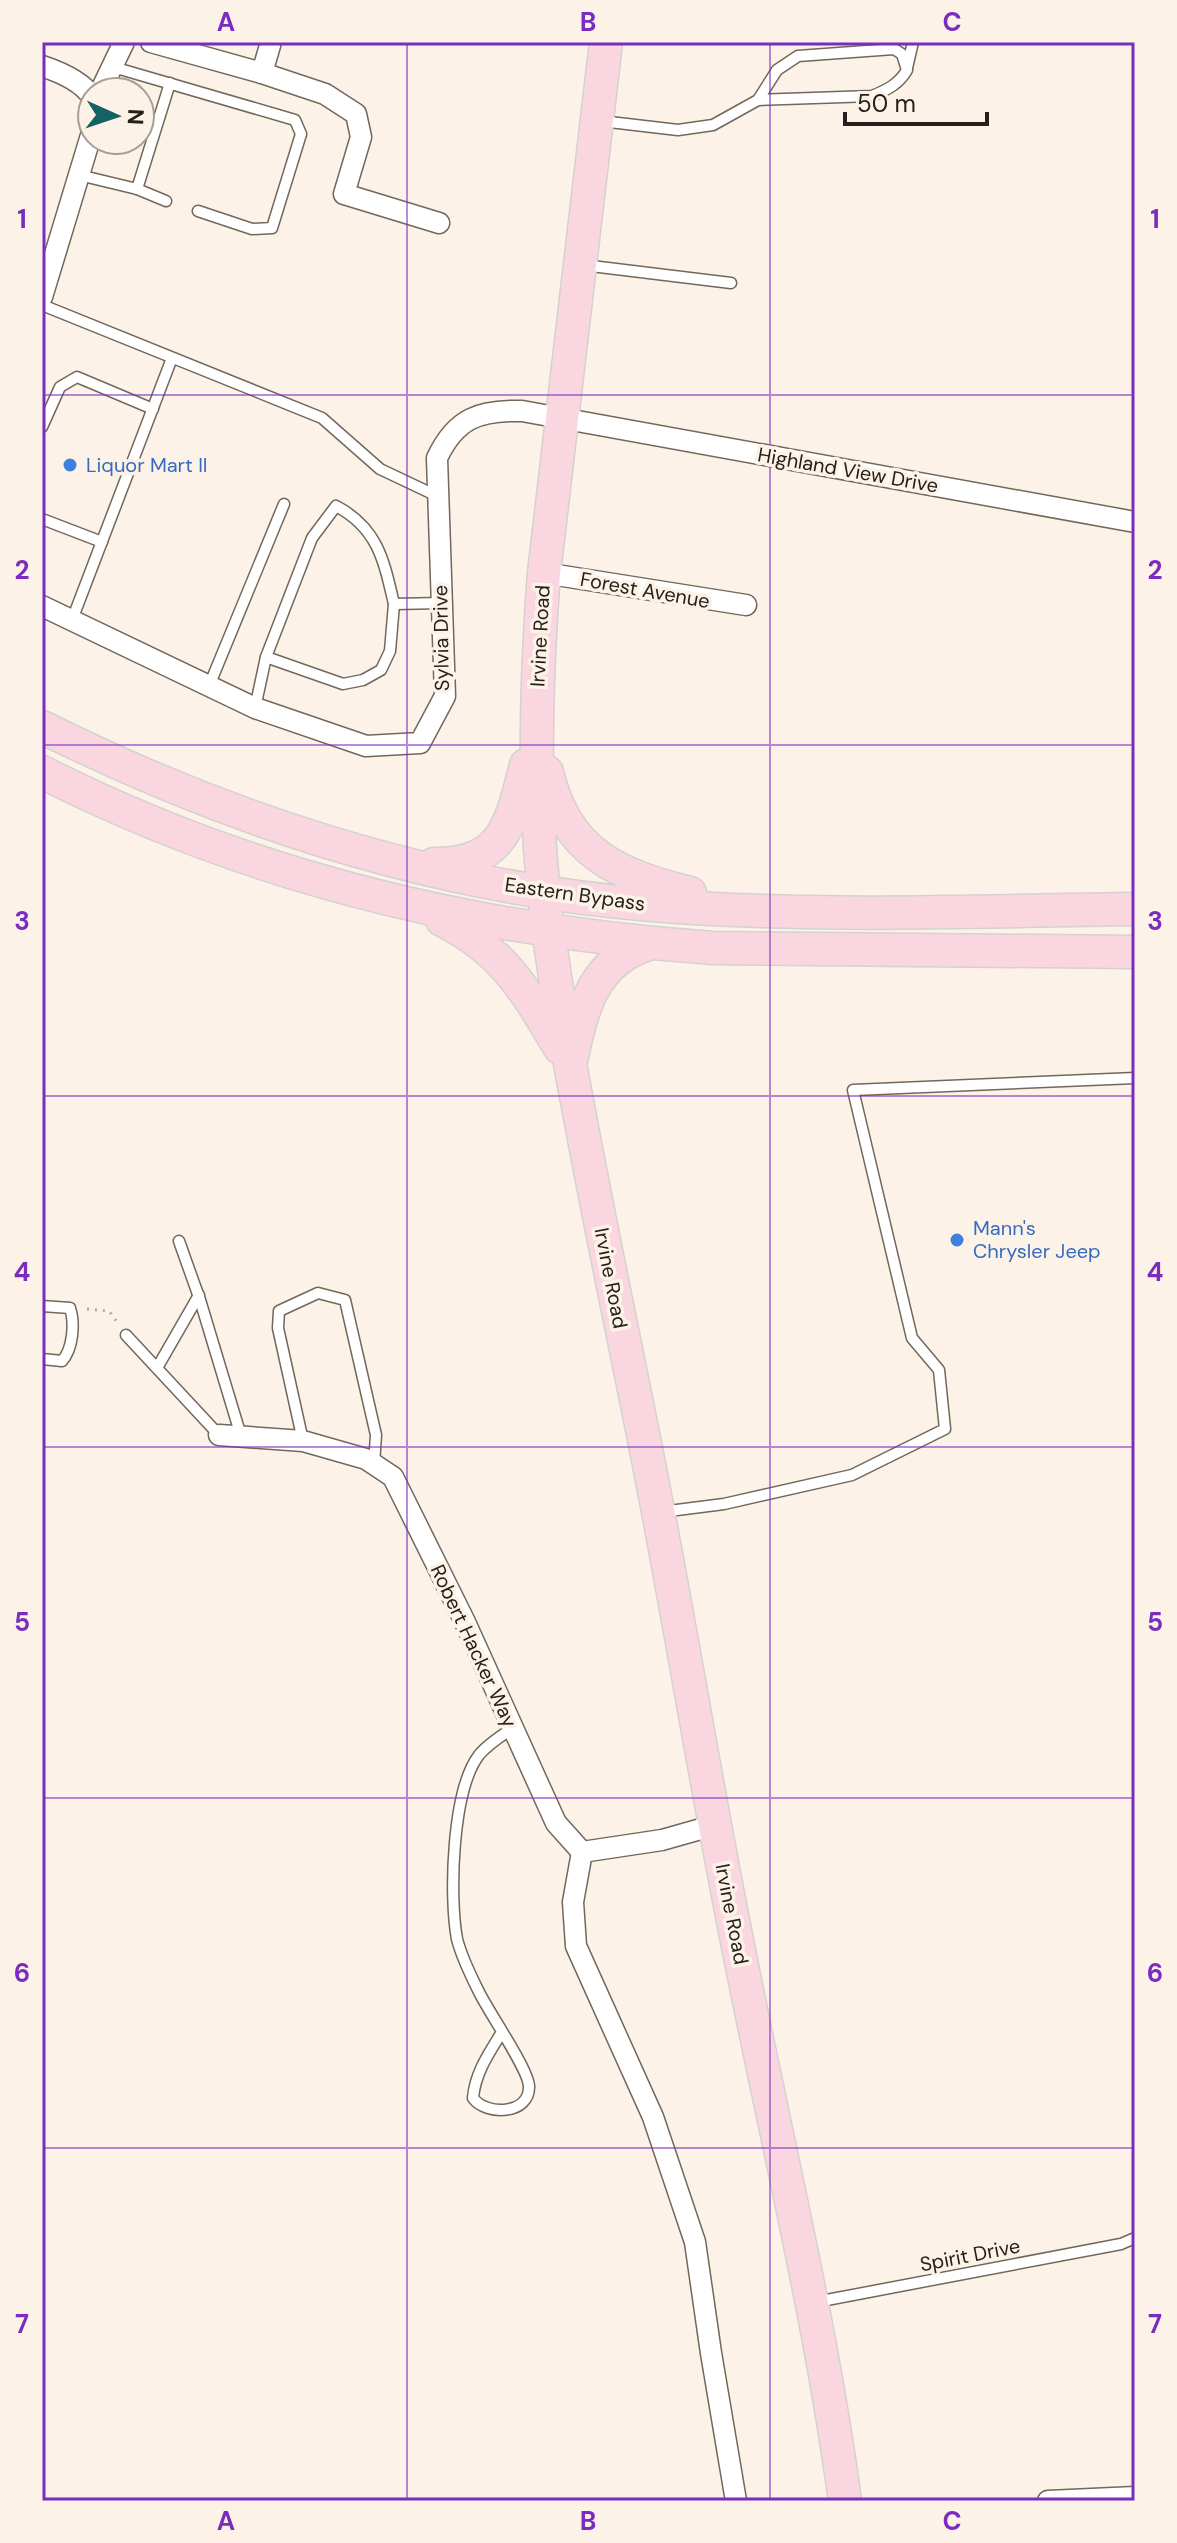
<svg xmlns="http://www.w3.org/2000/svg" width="1177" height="2543" font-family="'DM Sans',sans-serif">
<rect width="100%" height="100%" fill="#fdf2e7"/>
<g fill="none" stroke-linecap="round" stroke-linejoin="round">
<defs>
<g id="service">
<path d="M 113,67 L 295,120 L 301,134 L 272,228 L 252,229 L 198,211"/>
<path d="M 907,68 L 913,42"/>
<path d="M 601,121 L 678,130 L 713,125 L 758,100 L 872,96 C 887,90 899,84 907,70 L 902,54 L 894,49 L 798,56 L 777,70 L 758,100"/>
<path d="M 79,175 L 137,189"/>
<path d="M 166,201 L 137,189 L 170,83"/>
<path d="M 583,265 L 731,283"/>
<path d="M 42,305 L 322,418 L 380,469 L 437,496"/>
<path d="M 42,427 L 60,387 L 77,377 L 153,409"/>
<path d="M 42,519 L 102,542"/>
<path d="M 72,620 L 172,358"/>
<path d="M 266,657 L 343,684 L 363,680 L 381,670 L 390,651 L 394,604"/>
<path d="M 209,686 L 284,504"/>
<path d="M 255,708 L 266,657 L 312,538 L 336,506 C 378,528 384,561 394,604 L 441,603"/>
<path d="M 179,1241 L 200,1300 L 241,1436"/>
<path d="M 42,1306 L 70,1308 C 75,1323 73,1349 62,1361 L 42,1359"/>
<path d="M 126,1335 L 219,1435"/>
<path d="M 157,1368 L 199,1295"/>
<path d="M 303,1441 L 278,1328 L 279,1311 L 318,1293 L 345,1300 L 376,1435 L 374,1464"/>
<path d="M 661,1512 L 724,1504 L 852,1475 L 945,1429 L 939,1370 L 912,1338 L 853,1090 L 1135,1078"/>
<path d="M 502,2032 C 489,2053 475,2073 473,2098 C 486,2116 530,2115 529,2086 C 528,2068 487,2010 478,1990 C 470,1974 461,1955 457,1939 C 449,1896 452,1790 479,1755 C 488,1744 501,1736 513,1728"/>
<path d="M 816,2302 L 1121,2244 L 1135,2238"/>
</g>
<g id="minor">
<path d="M 151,42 L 262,73 L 271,42"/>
<path d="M 42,66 C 60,72 82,81 92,97"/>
<path d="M 262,73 L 325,94 L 356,114 L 361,137 L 344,194 L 439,223"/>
<path d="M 100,92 L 124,42"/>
<path d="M 42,297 L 92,132"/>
<path d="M 544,573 L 746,605"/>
<path d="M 42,606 L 255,708 L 366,746 L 420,743 L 445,696 L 437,458 C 456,418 479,410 522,411 L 1135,522"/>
<path d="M 219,1435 L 303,1441 L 366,1459 L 393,1477 L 464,1620 L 556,1823 L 582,1852 L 662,1840 L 715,1825"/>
<path d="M 582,1852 L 573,1902 L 576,1946 L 653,2117 L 695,2242 L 711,2353 L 736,2501"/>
<path d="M 1048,2501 L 1135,2497"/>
</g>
<g id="primary">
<path d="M 606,42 L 544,573 C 537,665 534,756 540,848 C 546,933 561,1017 577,1101 C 597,1210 620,1319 642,1429 C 677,1602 704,1777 739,1951 C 775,2134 820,2316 845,2501"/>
<path d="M 42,727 C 233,822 438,888 652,905 C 813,918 974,911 1135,909"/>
<path d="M 42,772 C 251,878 480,932 713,948 L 1135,952"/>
<path d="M 547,772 C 565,852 617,875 690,893"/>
<path d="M 434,864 C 505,864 511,823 526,765"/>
<path d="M 442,920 C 505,952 525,990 560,1048"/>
<path d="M 572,1057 C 582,1006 595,961 648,944"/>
</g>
</defs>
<!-- service casing -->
<use href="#service" stroke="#73675b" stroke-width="13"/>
<!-- minor casing -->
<use href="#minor" stroke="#73675b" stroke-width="23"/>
<!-- primary casing -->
<use href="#primary" stroke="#d3d2d1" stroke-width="35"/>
<!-- path -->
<path stroke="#b3aaa1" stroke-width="3" stroke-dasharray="2 6" stroke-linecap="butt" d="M 87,1309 L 109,1311 L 117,1322"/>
<!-- service -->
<use href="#service" stroke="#fff" stroke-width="10"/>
<!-- minor -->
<use href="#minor" stroke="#fff" stroke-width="20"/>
<!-- primary -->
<use href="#primary" stroke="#fad7e0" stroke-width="32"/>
</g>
<!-- grid -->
<path fill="none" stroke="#7b2cbf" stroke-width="2" stroke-opacity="0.55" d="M 407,42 L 407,2501M 770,42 L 770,2501M 42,395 L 1135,395M 42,745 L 1135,745M 42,1096 L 1135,1096M 42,1447 L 1135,1447M 42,1798 L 1135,1798M 42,2148 L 1135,2148"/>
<!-- markers -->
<g fill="#3f7fe0" stroke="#fdf2e7" stroke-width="3">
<circle cx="70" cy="465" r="8"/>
<circle cx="957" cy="1240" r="8"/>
</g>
<g text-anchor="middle" stroke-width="7" stroke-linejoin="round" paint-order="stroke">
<!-- shop labels -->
<g font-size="20" fill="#366cbe" stroke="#fdf2e7" text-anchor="start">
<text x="86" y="472">Liquor Mart II</text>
<text x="973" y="1235">Mann's<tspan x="973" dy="23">Chrysler Jeep</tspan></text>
</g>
<!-- street labels -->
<g font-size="20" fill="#25201b" stroke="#fdf2e7">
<text transform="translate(848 470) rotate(10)" y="7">Highland View Drive</text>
<text transform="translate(645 590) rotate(10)" y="7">Forest Avenue</text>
<text transform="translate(540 636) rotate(-87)" y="7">Irvine Road</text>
<text transform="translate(441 638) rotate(-91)" y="7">Sylvia Drive</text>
<text transform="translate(575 894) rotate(8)" y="7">Eastern Bypass</text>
<text transform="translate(611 1278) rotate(79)" y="7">Irvine Road</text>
<text transform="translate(474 1646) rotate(65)" y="7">Robert Hacker Way</text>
<text transform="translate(732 1914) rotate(79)" y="7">Irvine Road</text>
<text transform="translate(970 2255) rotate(-11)" y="7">Spirit Drive</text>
</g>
</g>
<!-- border -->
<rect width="1177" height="2543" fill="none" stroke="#fdf2e7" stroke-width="88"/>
<!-- north arrow -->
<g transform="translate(116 116) rotate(93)"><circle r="38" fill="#fdf2e7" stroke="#a79e95" stroke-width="2"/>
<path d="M0-6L14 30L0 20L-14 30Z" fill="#136362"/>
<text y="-12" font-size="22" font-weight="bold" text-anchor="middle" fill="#25201b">N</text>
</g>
<!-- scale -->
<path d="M845 112v12h142v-12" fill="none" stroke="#25201b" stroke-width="4"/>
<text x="857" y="112" font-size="24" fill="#25201b" stroke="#fdf2e7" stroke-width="6" paint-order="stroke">50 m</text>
<rect x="44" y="44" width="1089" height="2455" fill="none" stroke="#7b2cbf" stroke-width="3"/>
<g font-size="26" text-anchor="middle" font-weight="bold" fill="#7b2cbf">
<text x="226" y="31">A</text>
<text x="588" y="31">B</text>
<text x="952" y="31">C</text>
<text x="22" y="228">1</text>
<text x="1155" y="228">1</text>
<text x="22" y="579">2</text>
<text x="1155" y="579">2</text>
<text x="22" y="930">3</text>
<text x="1155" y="930">3</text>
<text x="22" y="1281">4</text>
<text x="1155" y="1281">4</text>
<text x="22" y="1631">5</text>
<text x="1155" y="1631">5</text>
<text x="22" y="1982">6</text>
<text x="1155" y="1982">6</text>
<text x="22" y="2333">7</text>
<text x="1155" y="2333">7</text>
<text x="226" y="2530">A</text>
<text x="588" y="2530">B</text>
<text x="952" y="2530">C</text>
</g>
</svg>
